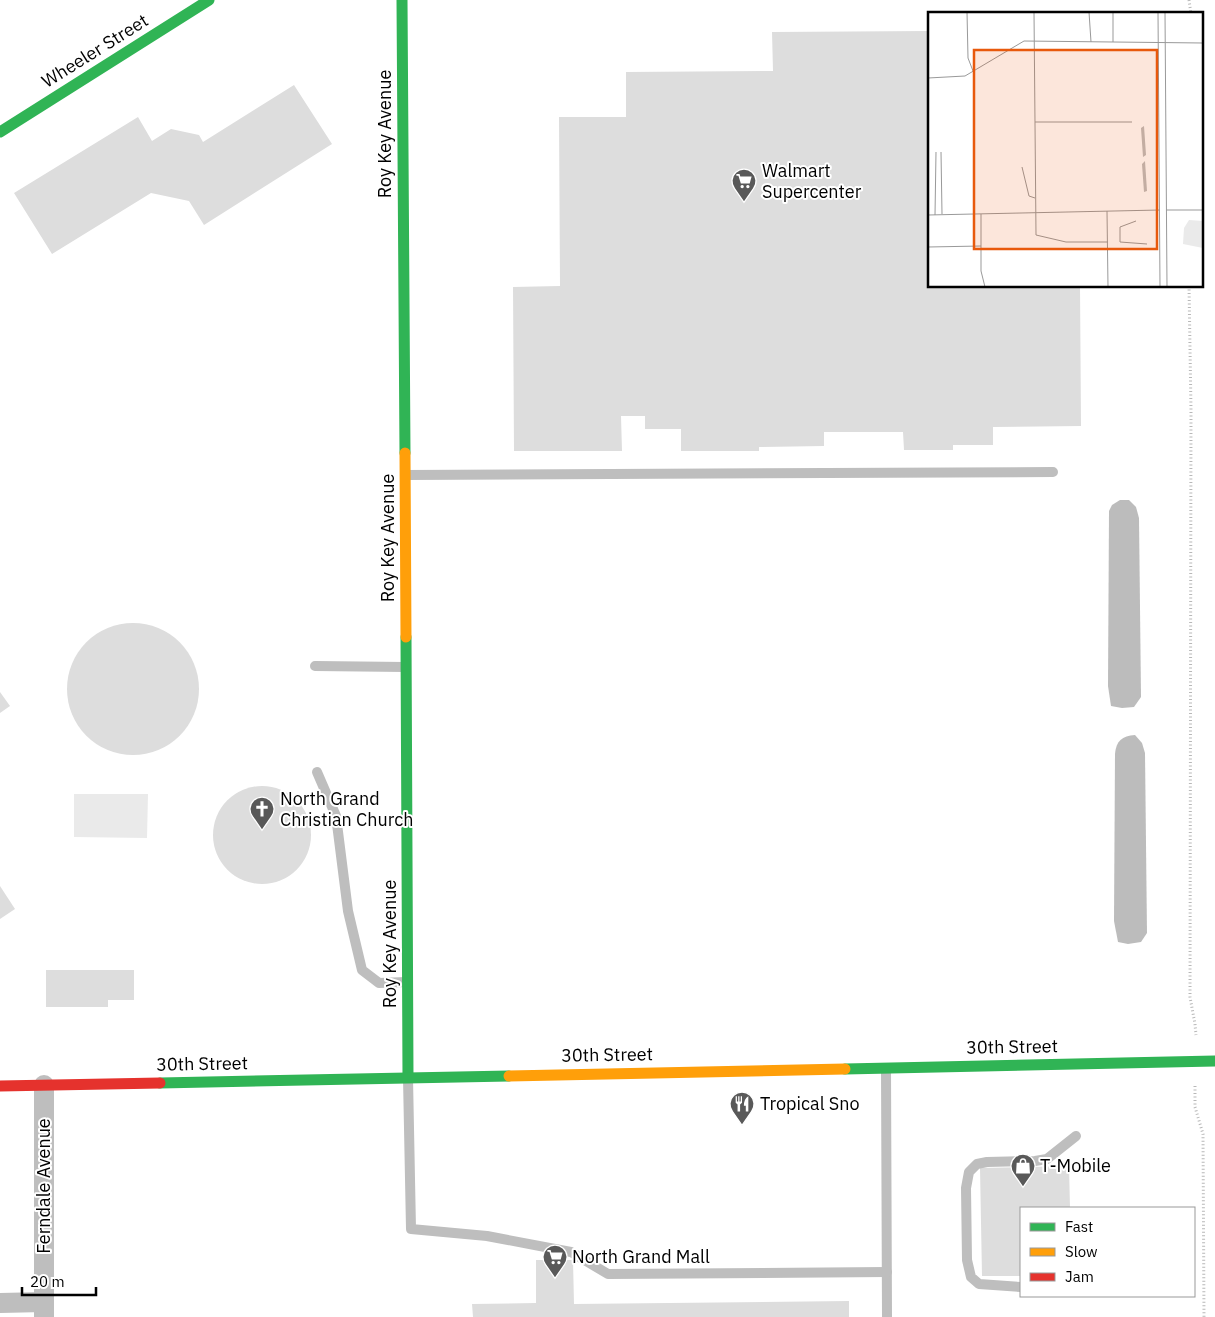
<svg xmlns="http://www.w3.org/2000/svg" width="1215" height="1317" font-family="'IBM Plex Sans',sans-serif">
<rect width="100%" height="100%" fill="#fff"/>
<!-- green -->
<path fill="#eaeaea" d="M 74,794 L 148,794 L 147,838 L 74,837 Z"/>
<!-- water -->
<g fill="#bcbcbc">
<path d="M 1120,500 L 1129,500 L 1136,507 L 1139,518 L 1141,697 L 1134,707 L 1122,708 L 1111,706 L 1108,686 L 1109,511 L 1112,505 Z"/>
<path d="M 1135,735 L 1142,743 L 1145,753 L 1147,933 L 1141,942 L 1128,944 L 1118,942 L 1114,921 L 1115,754 C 1116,741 1122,736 1135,735 Z"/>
</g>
<!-- building -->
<g fill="#ddd">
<path d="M 929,31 L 929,286 L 1080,286 L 1081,426 L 993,427 L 993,445 L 953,445 L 953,450 L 904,450 L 903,432 L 824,432 L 824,446 L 759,447 L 759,451 L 681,451 L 681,429 L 645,429 L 645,416 L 621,416 L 622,451 L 514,451 L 513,287 L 560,286 L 559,117 L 626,117 L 626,72 L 773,71 L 772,32 Z"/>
<path d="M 294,85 L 332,144 L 204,225 L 189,201 L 151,193 L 52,254 L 14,193 L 138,117 L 152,141 L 171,129 L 199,135 L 203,142 Z"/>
<circle cx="133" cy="689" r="66"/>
<path d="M 0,692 L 10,706 L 0,713 Z"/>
<circle cx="262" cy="835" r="49"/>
<path d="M 0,886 L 15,909 L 0,919 Z"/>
<path d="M 46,970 L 134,970 L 134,1000 L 108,1000 L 108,1007 L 46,1007 Z"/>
<path d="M 1069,1166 L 1070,1208 L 1021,1208 L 1021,1276 L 982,1276 L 980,1168 Z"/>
<path d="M 536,1260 L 573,1260 L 574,1304 L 849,1301 L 849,1317 L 473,1317 L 472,1304 L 536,1303 Z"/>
</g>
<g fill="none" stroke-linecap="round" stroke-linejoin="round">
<!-- path -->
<g stroke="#b8b8b8" stroke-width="3" stroke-dasharray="1 2.5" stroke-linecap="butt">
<path d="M 1189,0 L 1191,14"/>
<path d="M 1189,286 L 1191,410 L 1190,997 L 1195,1024 L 1196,1035"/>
<path d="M 1195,1086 L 1195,1107 L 1203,1134 L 1204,1317"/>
</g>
<!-- lane -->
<g stroke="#bebebe" stroke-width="10">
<path d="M 406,475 L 1053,472"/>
<path d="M 315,666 L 405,667"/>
<path d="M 317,772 L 336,816 L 348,911 L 362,970 L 379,983 L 406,982"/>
<path d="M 886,1068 L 887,1317"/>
<path d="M 408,1078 L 411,1229 L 487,1236 L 571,1252 L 608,1274 L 887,1272"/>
<path d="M 1021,1287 L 979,1284 L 971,1277 L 967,1260 L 966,1188 L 969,1172 L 977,1164 L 987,1162 L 1035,1161 L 1047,1159 L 1076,1136"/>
</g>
<!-- street -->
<g stroke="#bebebe" stroke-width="20">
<path d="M 0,1303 L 44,1302"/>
<path d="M 44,1317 L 44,1085"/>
</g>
<!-- fast -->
<g stroke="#30b455" stroke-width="11">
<path d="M 402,0 L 405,453"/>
<path d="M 0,132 L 209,0"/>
<path d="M 406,637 L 408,1077"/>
<path d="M 845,1069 L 1215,1061"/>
<path d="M 160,1083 L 509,1076"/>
</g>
<!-- slow -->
<g stroke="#ff9f0a" stroke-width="11">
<path d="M 405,453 L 406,637"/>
<path d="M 509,1076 L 845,1069"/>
</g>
<!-- jam -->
<path stroke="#e5322d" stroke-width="11" d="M 0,1086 L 160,1083"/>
</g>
<!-- icons -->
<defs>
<symbol id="supermarket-pin" viewBox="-11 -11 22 30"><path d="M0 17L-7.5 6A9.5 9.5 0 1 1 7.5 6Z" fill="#595959" stroke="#fff"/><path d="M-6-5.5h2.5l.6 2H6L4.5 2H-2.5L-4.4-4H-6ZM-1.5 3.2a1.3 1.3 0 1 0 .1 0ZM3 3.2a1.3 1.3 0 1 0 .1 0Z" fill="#fff"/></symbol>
<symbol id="church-pin" viewBox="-11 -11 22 30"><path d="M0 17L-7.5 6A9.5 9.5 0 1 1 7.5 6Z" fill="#595959" stroke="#fff"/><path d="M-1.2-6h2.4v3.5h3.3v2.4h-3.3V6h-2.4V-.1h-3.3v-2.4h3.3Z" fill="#fff"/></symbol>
<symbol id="restaurant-pin" viewBox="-11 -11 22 30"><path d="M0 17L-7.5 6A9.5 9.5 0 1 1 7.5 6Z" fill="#595959" stroke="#fff"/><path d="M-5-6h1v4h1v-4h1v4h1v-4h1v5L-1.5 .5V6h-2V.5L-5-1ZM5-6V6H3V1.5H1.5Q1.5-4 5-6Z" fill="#fff"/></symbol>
<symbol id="shop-pin" viewBox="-11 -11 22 30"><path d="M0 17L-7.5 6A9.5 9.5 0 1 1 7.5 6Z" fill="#595959" stroke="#fff"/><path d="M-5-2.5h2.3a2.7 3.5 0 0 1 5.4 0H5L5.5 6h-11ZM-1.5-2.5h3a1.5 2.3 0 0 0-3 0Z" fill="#fff"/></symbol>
</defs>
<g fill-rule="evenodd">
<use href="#supermarket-pin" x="730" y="167" width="28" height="38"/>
<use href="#church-pin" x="248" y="795" width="28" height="38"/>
<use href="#restaurant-pin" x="728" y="1090" width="28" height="38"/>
<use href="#shop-pin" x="1009" y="1152" width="28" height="38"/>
<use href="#supermarket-pin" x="541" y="1243" width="28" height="38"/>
</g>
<g text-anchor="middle" stroke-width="4" stroke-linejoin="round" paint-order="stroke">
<!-- street labels -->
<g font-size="18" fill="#000" stroke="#fff">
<text transform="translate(95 51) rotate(-32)" y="6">Wheeler Street</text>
<text transform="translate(385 134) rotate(-90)" y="6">Roy Key Avenue</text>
<text transform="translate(388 538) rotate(-90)" y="6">Roy Key Avenue</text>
<text transform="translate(390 944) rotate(-90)" y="6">Roy Key Avenue</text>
<text transform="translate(1012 1047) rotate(-1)" y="6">30th Street</text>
<text transform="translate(607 1055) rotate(-1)" y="6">30th Street</text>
<text transform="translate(202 1064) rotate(-1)" y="6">30th Street</text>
<text transform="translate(44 1186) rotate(-90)" y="6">Ferndale Avenue</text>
</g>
<!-- poi labels -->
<g font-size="18" fill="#000" stroke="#fff" text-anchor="start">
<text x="762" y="177">Walmart<tspan x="762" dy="21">Supercenter</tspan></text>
<text x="280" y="805">North Grand<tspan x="280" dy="21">Christian Church</tspan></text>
<text x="760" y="1110">Tropical Sno</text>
<text x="1040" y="1172">T-Mobile</text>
<text x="572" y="1263">North Grand Mall</text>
</g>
</g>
<!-- overview -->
<g transform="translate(928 12)">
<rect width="275" height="275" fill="#fff"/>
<path d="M 261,208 L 275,209 L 275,236 L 255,232 L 256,216 Z" fill="#eaeaea"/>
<path d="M 216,114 L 218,143 L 215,145 L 213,116 ZM 217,149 L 219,179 L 216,180 L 214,152 Z" fill="#bcbcbc"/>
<path fill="none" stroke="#999" stroke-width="1" d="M 39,0 L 40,46 L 45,59M 106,0 L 108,223 L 138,230 L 180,230M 161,0 L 163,30M 185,0 L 185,30M 230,0 L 232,275M 237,0 L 239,275M 0,66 L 37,64 L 96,29 L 275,31M 107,110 L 204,110M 13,140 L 14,202M 94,155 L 101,184 L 107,186M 238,198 L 275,198M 179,199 L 180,275M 53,202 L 53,259 L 57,275M 0,203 L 232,198M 7,203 L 8,140M 208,209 L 192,215 L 192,230 L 219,232M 0,235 L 53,234"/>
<path fill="#e8590c" fill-opacity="0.15" stroke="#e8590c" stroke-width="2.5" d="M 46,38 L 229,38 L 229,237 L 46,237 Z"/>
<rect width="275" height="275" fill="none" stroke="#000" stroke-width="2.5"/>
</g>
<!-- legend -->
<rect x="1020" y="1207" width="175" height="90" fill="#ffffff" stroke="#999999"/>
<rect x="1030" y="1223" width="25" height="8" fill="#30b455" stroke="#999999"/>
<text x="1065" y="1232" font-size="15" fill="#000000">Fast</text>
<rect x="1030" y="1248" width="25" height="8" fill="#ff9f0a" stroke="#999999"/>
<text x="1065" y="1257" font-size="15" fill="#000000">Slow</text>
<rect x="1030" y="1273" width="25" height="8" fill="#e5322d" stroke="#999999"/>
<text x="1065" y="1282" font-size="15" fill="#000000">Jam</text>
<!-- scale -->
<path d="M22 1287v8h74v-8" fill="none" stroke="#000000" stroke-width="2.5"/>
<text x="30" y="1287" font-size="15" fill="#000000" stroke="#ffffff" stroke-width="4" paint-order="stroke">20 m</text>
</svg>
